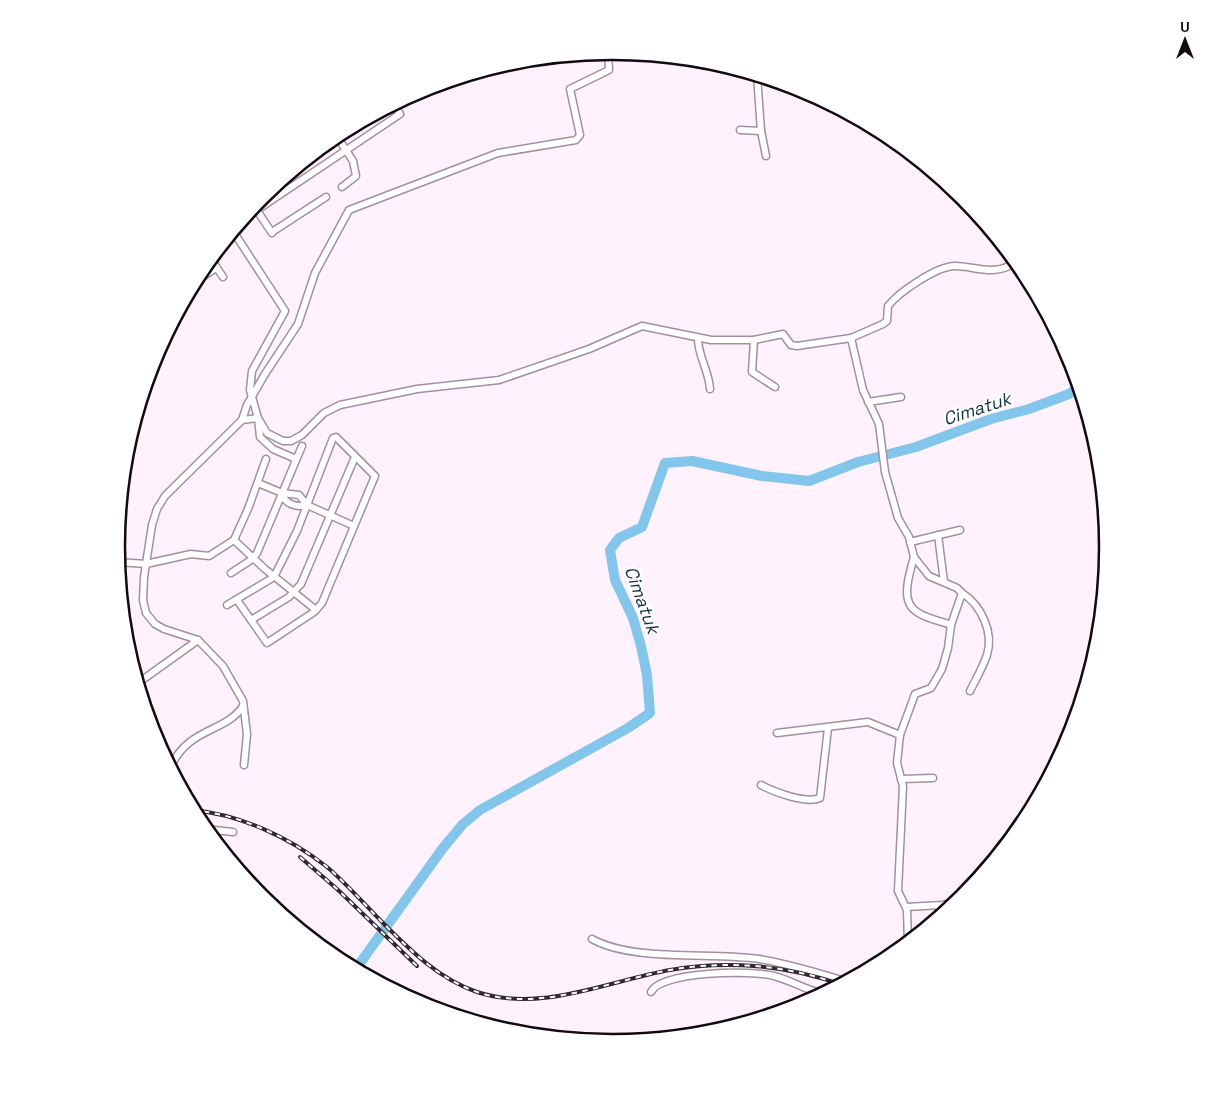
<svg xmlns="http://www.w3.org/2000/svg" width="1225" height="1095" font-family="'Space Grotesk',sans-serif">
<rect width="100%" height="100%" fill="#fff2fd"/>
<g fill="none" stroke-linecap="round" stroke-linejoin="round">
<!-- river -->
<path stroke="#83c6ec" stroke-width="10" d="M 355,970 L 443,848 L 463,824 L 480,810 L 628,728 L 650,713 L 647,675 L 641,646 L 633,618 L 615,580 L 610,550 L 619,538 L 642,527 L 665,463 L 692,461 L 762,476 L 809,481 L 858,462 L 916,447 L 991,419 L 1029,409 L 1069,394 L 1080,386"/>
<defs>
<g id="minor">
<path d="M 757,75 L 761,131 L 766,156"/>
<path d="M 740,130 L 761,131"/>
<path d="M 336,135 L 353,161 L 356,176 L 342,187"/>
<path d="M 254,206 L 272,233"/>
<path d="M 257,210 L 400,114 L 394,104"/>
<path d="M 233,231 L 285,311 L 252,371 L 250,390 L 258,418 L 260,437 L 273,449 L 296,459"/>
<path d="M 272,232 L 326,197"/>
<path d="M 211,259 L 223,277"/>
<path d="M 195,282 L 216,268"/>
<path d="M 698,339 C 698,356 709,371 710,389"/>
<path d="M 754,340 L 752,372 L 775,387"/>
<path d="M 868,402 L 901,397"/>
<path d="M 242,420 L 258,418 L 267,433 L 283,441 L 291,441 L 302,435 L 324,413 L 340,405 L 417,389 L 499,380 L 589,349 L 642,326 L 711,340 L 754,340 L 783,334 L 791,345 L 797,346 L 851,338"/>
<path d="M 258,483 L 282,493 C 284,504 297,508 307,505 L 354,526"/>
<path d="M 282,493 L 299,495 L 307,505"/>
<path d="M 938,535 L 944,582"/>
<path d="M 234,540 L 265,569 L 316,610"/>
<path d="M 910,542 L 960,530"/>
<path d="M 914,557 C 910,573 899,601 917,612 C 927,619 941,621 951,625"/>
<path d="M 118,562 L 146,564 L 191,554 L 209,556 L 234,540 L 248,509 L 266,459"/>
<path d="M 231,573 L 251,560 L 257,553 L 302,446"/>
<path d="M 962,593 C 981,605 994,632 987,655 C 983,667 976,679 970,691"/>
<path d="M 227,605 L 274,577 L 297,531 L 333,438 L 336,437 L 375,476 L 322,603 L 314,612 L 267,643 L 237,600"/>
<path d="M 251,620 L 289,597 L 301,584 L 355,457"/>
<path d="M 138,683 L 198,640"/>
<path d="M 777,733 L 868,722 L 900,735"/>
<path d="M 244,765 L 247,734 L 243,701 L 223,666 L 198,640 L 164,629 L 155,624 L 146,613 L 143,600 L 144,577 L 152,525 L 157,509 L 165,496 L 242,420 L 247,405 L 265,374 L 298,324 L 315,273 L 349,210 L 498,153 L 576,140 L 580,135 L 570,89 L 609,70 L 608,52"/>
<path d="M 170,768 C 189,726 226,733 243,706"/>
<path d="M 901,779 L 933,778"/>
<path d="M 761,785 C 774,792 806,804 820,798 L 828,728"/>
<path d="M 205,829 L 233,832"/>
<path d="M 1002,851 L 1002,844 L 1012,840"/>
<path d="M 906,907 L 942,905 L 962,900"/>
<path d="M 592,939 C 633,962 711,952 759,959 C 789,964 819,973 848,982"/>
<path d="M 908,944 L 907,910 L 898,891 L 903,786 L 897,763 L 900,735 L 915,694 L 931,688 L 942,669 L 948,648 L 951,625 L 962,593 L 957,588 L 929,576 L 914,557 L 909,537 L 898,518 L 885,472 L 879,424 L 863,390 L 851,338 L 883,324 L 887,321 L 888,306 C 899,292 937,266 955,266 C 973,266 990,275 1009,266 L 1011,259 L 1010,253"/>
<path d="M 651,992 C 661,971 752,970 774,976 C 791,980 807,991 825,994"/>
</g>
</defs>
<!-- minor casing -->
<use href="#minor" stroke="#a38fa0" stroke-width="9"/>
<!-- minor -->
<use href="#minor" stroke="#fff" stroke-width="6"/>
<defs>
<g id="rail">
<path d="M 193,810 C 241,815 289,837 327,867 C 347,884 365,905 383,923 C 411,951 439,979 477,992 C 541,1013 608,981 670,970 C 727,960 788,965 842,985"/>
<path d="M 300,857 L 337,889 L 417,966"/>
</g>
</defs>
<!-- rail casing -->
<use href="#rail" stroke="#312930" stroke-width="4"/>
<!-- rail -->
<use href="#rail" stroke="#fff" stroke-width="2" stroke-dasharray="5.5" stroke-linecap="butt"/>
</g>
<g text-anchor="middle" stroke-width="4.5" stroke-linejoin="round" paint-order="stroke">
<!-- water labels -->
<g font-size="18" font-style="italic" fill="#143343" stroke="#fff">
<text transform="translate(977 409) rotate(-18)" y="6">Cimatuk</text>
<text transform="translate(642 600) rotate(70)" y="6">Cimatuk</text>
</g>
</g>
<!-- crop -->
<path d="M0 0H1225V1095H0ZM125 547a487 487 0 1 1 974 0a487 487 0 1 1-974 0Z" fill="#fff" fill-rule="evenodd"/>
<path fill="none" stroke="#110a10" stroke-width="2.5" d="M125 547a487 487 0 1 1 974 0a487 487 0 1 1-974 0Z"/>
<!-- north arrow -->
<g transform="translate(1185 40)" stroke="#ffffff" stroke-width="4" paint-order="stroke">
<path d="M0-4L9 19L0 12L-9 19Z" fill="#110a10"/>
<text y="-8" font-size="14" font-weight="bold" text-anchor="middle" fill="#110a10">U</text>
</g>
</svg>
